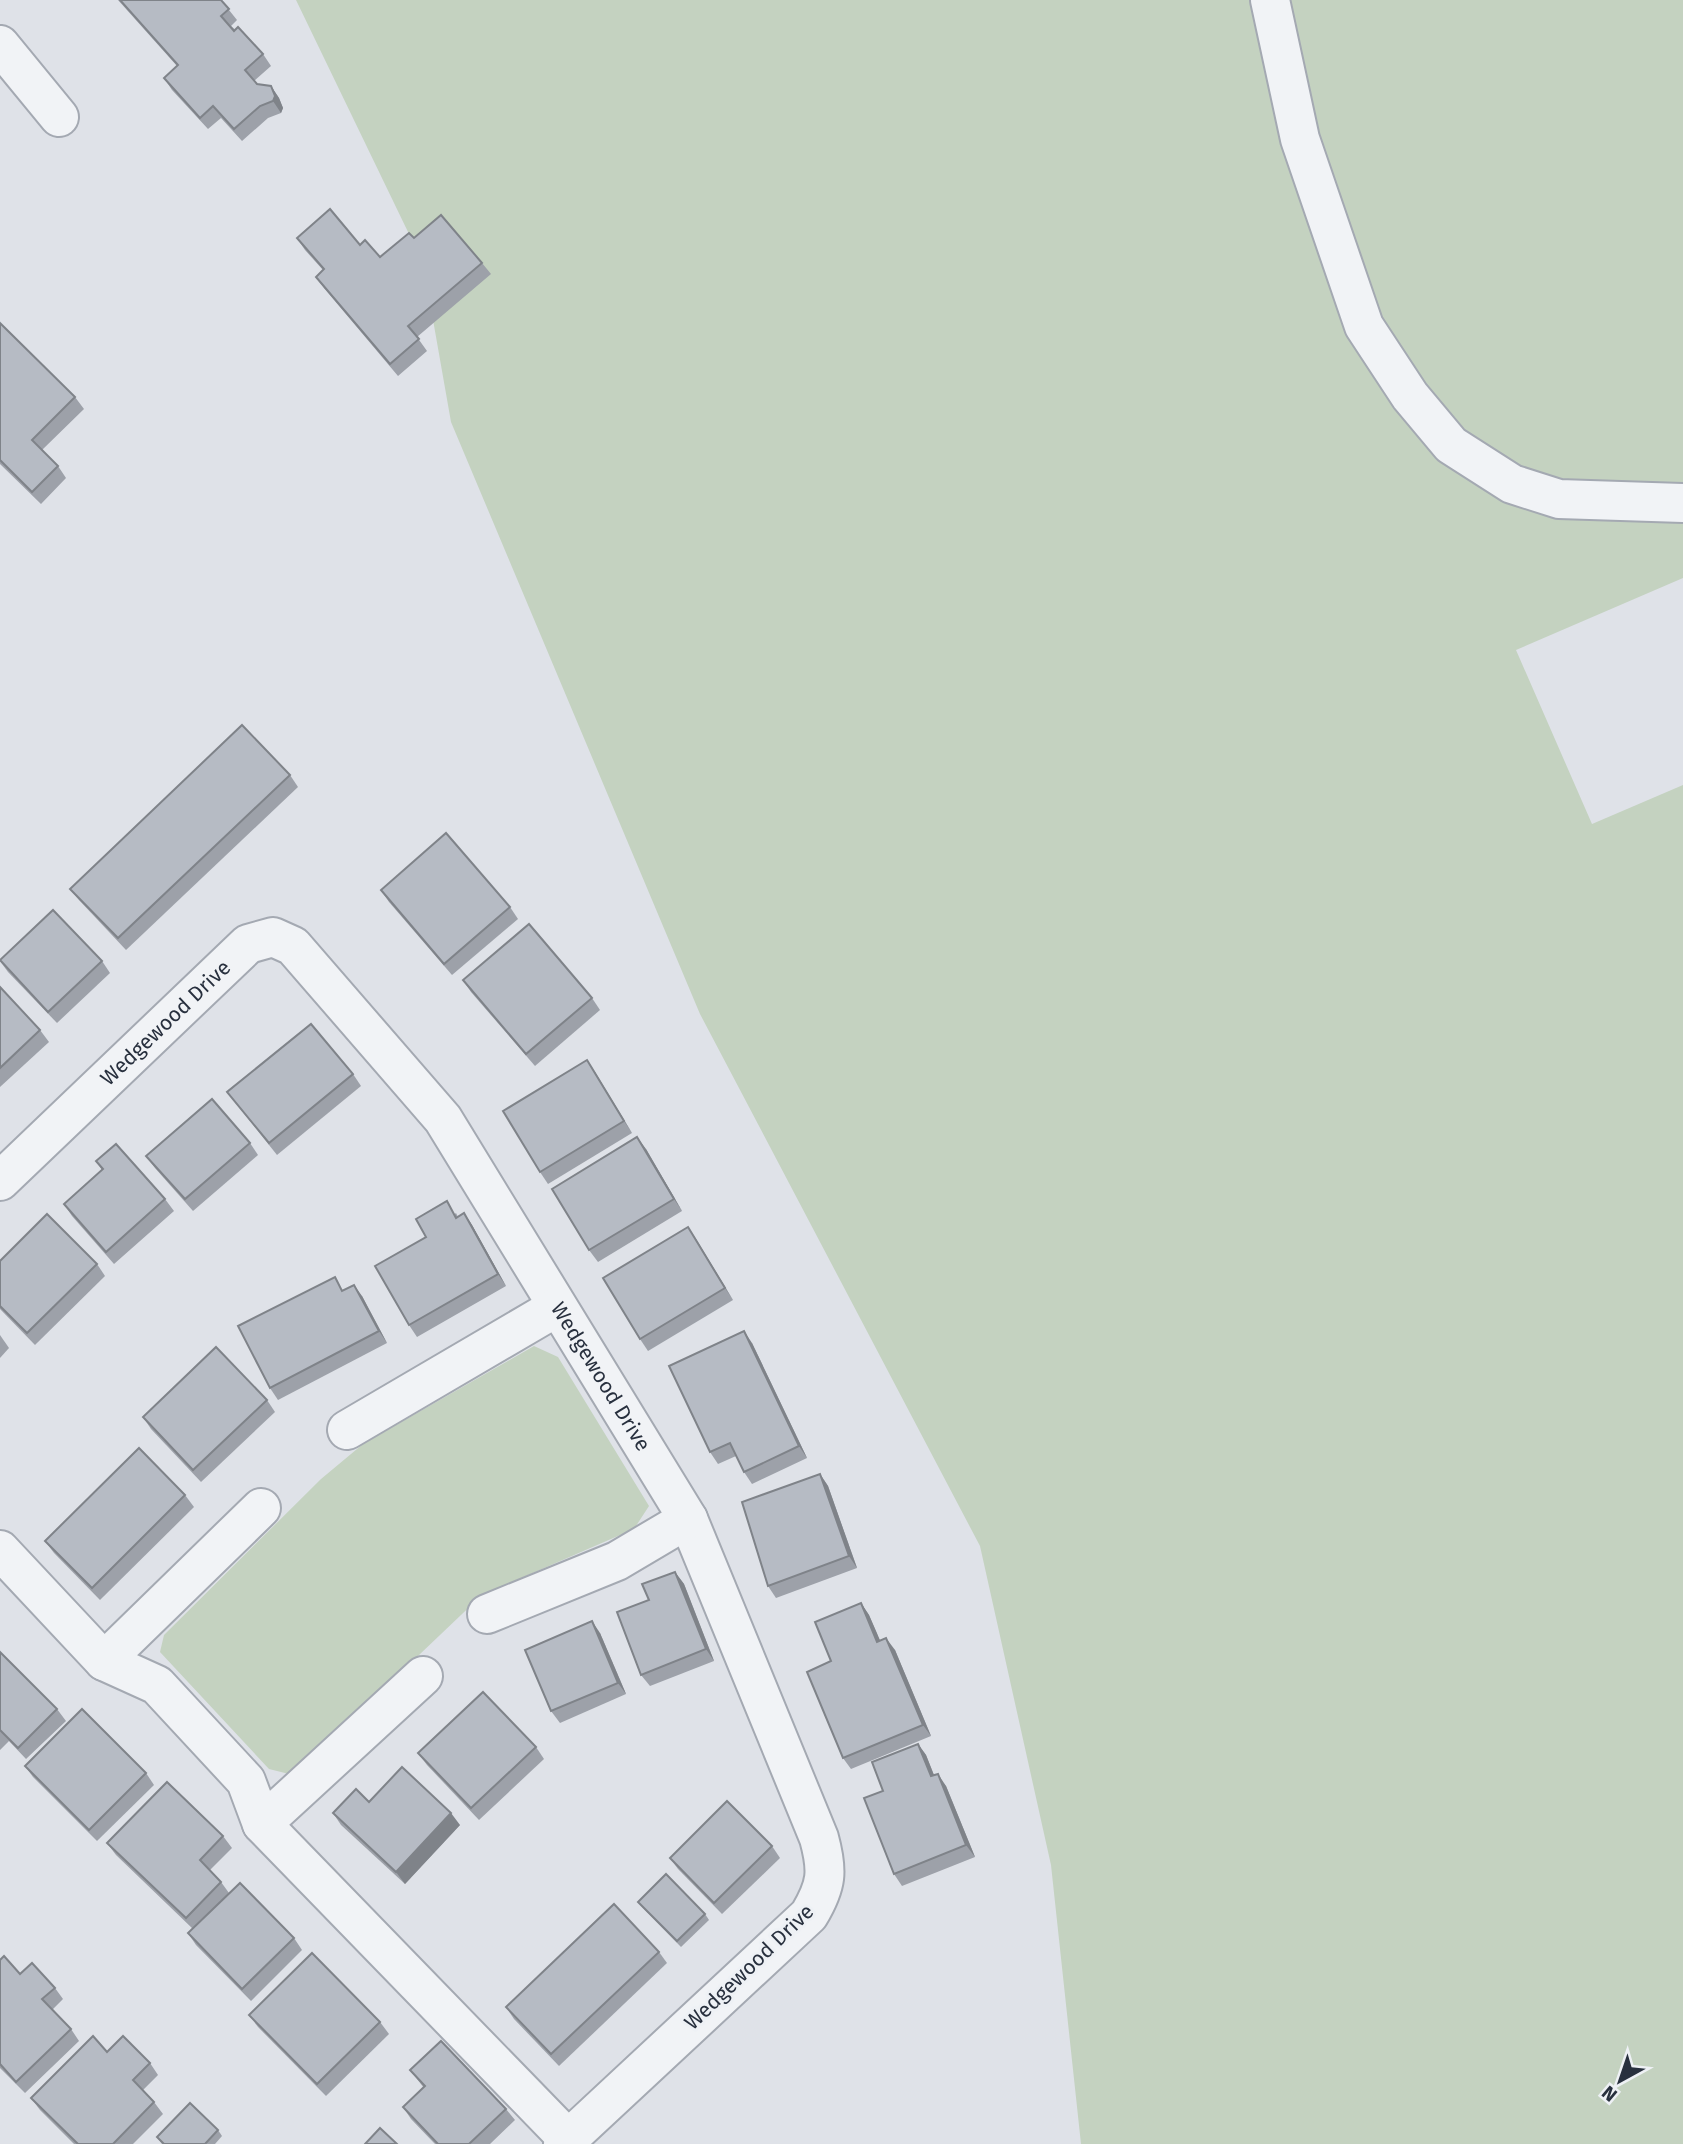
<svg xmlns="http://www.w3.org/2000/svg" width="1683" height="2144" font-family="'Fira Sans',sans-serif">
<rect width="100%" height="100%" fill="#dfe2e8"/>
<!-- green -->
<g fill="#c4d2c0">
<path d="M 296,0 L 1683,0 L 1683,578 L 1516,650 L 1592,824 L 1683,785 L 1683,2144 L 1081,2144 L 1051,1865 L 980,1546 L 700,1014 L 451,422 L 423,263 Z"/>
<path d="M 534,1346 L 558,1357 L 649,1506 L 634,1529 L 482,1595 L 293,1775 L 269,1769 L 160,1652 L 164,1635 L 321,1479 L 363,1444 Z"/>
</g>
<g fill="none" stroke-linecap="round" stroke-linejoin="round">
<defs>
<g id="minor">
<path d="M 1270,0 L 1300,139 L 1364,326 L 1410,396 L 1451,445 L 1512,484 L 1559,499 L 1683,503"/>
<path d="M 0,45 L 59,117"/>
<path id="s1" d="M 0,1181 L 248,944 L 273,937 L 293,946 L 443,1119 L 688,1519 L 819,1838 C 828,1871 827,1885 809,1915 L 563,2144"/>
<path d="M 347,1430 L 557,1307"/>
<path d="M 0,1550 L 104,1661 L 157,1685 L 246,1781 L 262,1824 L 568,2139"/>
<path d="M 487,1614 L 617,1561 L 688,1519"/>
<path d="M 104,1661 L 261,1508"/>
<path d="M 262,1824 L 423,1676"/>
</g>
</defs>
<!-- minor casing -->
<use href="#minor" stroke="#a4a9b2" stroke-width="42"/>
<!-- minor -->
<use href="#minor" stroke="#f1f3f6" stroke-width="38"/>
</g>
<!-- wall -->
<g fill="#9da1a9">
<path d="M 118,0 L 221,0 L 237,20 L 231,26 L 263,54 L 271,66 L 254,81 L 257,84 L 271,86 L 279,98 L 283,108 L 281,113 L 268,118 L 242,141 L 221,118 L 208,129 L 172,90 L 164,78 L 177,66 Z"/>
<path d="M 297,238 L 360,245 L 380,257 L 414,238 L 482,263 L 491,274 L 417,337 L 427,351 L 398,376 L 324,288 L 316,277 L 323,270 L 305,250 Z"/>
<path d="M 0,323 L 75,397 L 84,409 L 42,450 L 58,466 L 66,478 L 41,504 L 0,464 Z"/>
<path d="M 290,775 L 298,787 L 126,950 L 79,900 L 70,889 Z"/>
<path d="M 381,890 L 510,907 L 518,919 L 452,975 L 389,902 Z"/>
<path d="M 0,961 L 102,961 L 110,973 L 57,1023 L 8,972 Z"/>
<path d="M 463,980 L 592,998 L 600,1010 L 535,1066 L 471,992 Z"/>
<path d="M 0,987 L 40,1030 L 49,1042 L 0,1087 Z"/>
<path d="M 587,1060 L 632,1133 L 548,1184 L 540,1172 Z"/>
<path d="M 353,1074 L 361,1086 L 277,1155 L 227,1092 Z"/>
<path d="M 250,1143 L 258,1155 L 193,1211 L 155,1168 L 146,1156 Z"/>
<path d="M 646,1149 L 682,1211 L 598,1262 L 589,1250 Z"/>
<path d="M 96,1161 L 165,1199 L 174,1211 L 114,1264 L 72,1216 L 64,1204 L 102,1170 Z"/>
<path d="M 456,1213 L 458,1217 L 464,1213 L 472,1225 L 506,1286 L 417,1337 L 409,1325 L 426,1237 Z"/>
<path d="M 688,1227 L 733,1300 L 648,1351 L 640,1339 Z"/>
<path d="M 0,1261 L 97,1264 L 105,1276 L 35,1345 L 0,1309 Z"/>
<path d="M 344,1290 L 362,1296 L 387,1343 L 278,1400 L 270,1388 Z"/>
<path d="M 0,1335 L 9,1348 L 0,1358 Z"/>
<path d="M 752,1343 L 807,1458 L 752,1484 L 744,1472 L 736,1456 L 718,1464 L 710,1452 Z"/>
<path d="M 267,1400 L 275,1412 L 201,1482 L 151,1429 L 143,1417 Z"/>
<path d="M 820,1474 L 828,1486 L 857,1568 L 776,1598 L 768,1586 Z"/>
<path d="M 185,1495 L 194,1507 L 100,1600 L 54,1553 L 45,1541 Z"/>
<path d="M 675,1572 L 684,1584 L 714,1661 L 650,1686 L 641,1675 L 649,1600 Z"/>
<path d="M 861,1603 L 869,1615 L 880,1641 L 895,1650 L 931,1736 L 851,1769 L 843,1758 L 831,1661 Z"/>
<path d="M 600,1633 L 626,1694 L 560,1723 L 551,1711 Z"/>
<path d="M 0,1652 L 57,1709 L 66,1721 L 26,1759 L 9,1741 L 0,1750 Z"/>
<path d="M 918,1744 L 926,1755 L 934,1775 L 946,1786 L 975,1857 L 902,1886 L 894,1874 L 883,1791 Z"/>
<path d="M 536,1747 L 544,1759 L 479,1820 L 427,1765 L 418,1753 Z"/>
<path d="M 25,1766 L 146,1773 L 154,1785 L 97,1841 L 33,1777 Z"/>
<path d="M 369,1802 L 460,1825 L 405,1884 L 341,1825 L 333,1813 Z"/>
<path d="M 223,1836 L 232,1848 L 210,1870 L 221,1882 L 229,1893 L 294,1938 L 302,1950 L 251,2001 L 196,1945 L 188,1933 L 193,1929 L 116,1855 L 107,1843 Z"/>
<path d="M 772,1846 L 780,1858 L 722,1914 L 678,1869 L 670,1858 Z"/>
<path d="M 638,1902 L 705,1914 L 709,1920 L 681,1947 L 643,1908 Z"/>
<path d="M 659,1952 L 667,1963 L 559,2066 L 514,2019 L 506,2007 Z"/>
<path d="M 0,1960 L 20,1974 L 55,1988 L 63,1999 L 52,2010 L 71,2029 L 79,2041 L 25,2093 L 0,2068 Z"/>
<path d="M 249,2015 L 380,2022 L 389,2034 L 326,2096 L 258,2027 Z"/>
<path d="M 107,2052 L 150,2063 L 158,2075 L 143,2090 L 154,2102 L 163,2114 L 133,2144 L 74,2144 L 40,2110 L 31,2098 Z"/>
<path d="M 410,2070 L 506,2109 L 515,2120 L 490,2144 L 435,2144 L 411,2119 L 403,2107 L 424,2088 Z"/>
<path d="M 218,2130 L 222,2136 L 215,2144 L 162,2144 L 157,2137 Z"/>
</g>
<!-- shaded-wall -->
<g fill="#7f8389">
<path d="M 271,86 L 279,98 L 283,108 L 281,113 L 273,101 Z"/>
<path d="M 587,1060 L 595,1072 L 632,1133 L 624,1121 Z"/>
<path d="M 637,1137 L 646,1149 L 682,1211 L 674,1199 Z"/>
<path d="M 464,1213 L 472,1225 L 506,1286 L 498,1274 Z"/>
<path d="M 688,1227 L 696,1239 L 733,1300 L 725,1288 Z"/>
<path d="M 354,1285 L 362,1296 L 387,1343 L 379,1331 Z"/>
<path d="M 744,1331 L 752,1343 L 807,1458 L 799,1446 Z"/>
<path d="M 820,1474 L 828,1486 L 857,1568 L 849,1556 Z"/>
<path d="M 675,1572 L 684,1584 L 714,1661 L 706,1649 Z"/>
<path d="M 861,1603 L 869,1615 L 886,1654 L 877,1642 Z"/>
<path d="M 592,1621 L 600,1633 L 626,1694 L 618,1683 Z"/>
<path d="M 886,1638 L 895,1650 L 931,1736 L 923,1725 Z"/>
<path d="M 918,1744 L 926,1755 L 939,1788 L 931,1776 Z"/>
<path d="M 938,1774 L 946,1786 L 975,1857 L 966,1845 Z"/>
<path d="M 451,1813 L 460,1825 L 405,1884 L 396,1872 Z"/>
</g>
<!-- building -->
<g fill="#b6bbc4" stroke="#7f8389" stroke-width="2">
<path d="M 120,0 L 221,0 L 229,9 L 221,16 L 234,31 L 238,27 L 263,54 L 245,70 L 257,84 L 271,86 L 275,96 L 273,101 L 260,106 L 234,129 L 213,106 L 200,118 L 164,78 L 178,65 Z"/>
<path d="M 330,209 L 360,245 L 365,240 L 380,257 L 409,233 L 414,238 L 441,215 L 482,263 L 408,326 L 419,339 L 390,364 L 316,277 L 324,269 L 297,238 Z"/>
<path d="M 0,323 L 75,397 L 32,440 L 58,466 L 32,492 L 0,460 Z"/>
<path d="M 242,725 L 290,775 L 118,938 L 70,889 Z"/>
<path d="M 446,833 L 510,907 L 444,964 L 381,890 Z"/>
<path d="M 53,910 L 102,961 L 48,1012 L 0,960 Z"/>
<path d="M 529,924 L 592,998 L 526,1054 L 463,980 Z"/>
<path d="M 0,987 L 40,1030 L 0,1068 Z"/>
<path d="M 311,1024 L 353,1074 L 269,1143 L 227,1092 Z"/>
<path d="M 587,1060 L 624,1121 L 540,1172 L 503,1111 Z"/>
<path d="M 212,1099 L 250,1143 L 185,1199 L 146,1156 Z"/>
<path d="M 637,1137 L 674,1199 L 589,1250 L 552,1189 Z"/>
<path d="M 116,1144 L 165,1199 L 106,1252 L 64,1204 L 103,1169 L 96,1161 Z"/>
<path d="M 447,1201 L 456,1218 L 464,1213 L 498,1274 L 409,1325 L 375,1266 L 426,1237 L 416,1219 Z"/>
<path d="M 47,1214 L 97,1264 L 27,1333 L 0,1306 L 0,1261 Z"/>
<path d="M 688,1227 L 725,1288 L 640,1339 L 603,1278 Z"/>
<path d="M 335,1277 L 342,1291 L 354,1285 L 379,1331 L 270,1388 L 238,1326 Z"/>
<path d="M 744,1331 L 799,1446 L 744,1472 L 730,1443 L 710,1452 L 669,1366 Z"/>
<path d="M 216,1347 L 267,1400 L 193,1470 L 143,1417 Z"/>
<path d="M 139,1448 L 185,1495 L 92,1588 L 45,1541 Z"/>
<path d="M 820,1474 L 849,1556 L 768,1586 L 742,1502 Z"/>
<path d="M 675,1572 L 706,1649 L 641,1675 L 617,1612 L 649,1600 L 642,1584 Z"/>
<path d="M 861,1603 L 877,1642 L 886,1638 L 923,1725 L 843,1758 L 807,1672 L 831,1661 L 815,1622 Z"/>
<path d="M 592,1621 L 618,1683 L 551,1711 L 525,1650 Z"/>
<path d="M 0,1652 L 57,1709 L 18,1748 L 0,1730 Z"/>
<path d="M 483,1692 L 536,1747 L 471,1808 L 418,1753 Z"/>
<path d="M 82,1709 L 146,1773 L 89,1830 L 25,1766 Z"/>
<path d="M 918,1744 L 931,1776 L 938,1774 L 966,1845 L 894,1874 L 864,1798 L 883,1791 L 872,1762 Z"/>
<path d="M 402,1767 L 451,1813 L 396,1872 L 333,1813 L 356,1789 L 369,1802 Z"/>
<path d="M 167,1782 L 223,1836 L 200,1860 L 221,1882 L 186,1918 L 107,1843 Z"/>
<path d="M 727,1801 L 772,1846 L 714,1903 L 670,1858 Z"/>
<path d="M 666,1874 L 705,1914 L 677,1941 L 638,1902 Z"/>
<path d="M 240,1883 L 294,1938 L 242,1989 L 188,1933 Z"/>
<path d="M 614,1904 L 659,1952 L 551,2054 L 506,2007 Z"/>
<path d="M 312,1953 L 380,2022 L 317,2084 L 249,2015 Z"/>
<path d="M 4,1956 L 20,1974 L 32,1963 L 55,1988 L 42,1999 L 71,2029 L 16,2082 L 0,2064 L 0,1960 Z"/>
<path d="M 93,2036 L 107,2052 L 123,2036 L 150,2063 L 133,2080 L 154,2102 L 113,2144 L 78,2144 L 31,2098 Z"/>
<path d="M 441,2041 L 506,2109 L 469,2144 L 438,2144 L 403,2107 L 425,2086 L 410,2070 Z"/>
<path d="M 190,2103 L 218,2130 L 205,2144 L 164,2144 L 157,2137 Z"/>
<path d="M 380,2128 L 397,2144 L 365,2144 Z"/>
</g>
<g text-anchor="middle" stroke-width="6" stroke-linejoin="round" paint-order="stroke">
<!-- street labels -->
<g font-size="21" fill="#28303e" stroke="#eef1f5">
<text dy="7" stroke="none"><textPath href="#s1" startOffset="229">Wedgewood Drive</textPath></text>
<text dy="7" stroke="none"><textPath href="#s1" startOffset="922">Wedgewood Drive</textPath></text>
<text transform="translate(749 1967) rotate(-44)" y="7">Wedgewood Drive</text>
</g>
</g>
<!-- north arrow -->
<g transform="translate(1620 2081) rotate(220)" stroke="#eef1f5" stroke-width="5" paint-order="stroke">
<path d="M0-5L12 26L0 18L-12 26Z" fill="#28303e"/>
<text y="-10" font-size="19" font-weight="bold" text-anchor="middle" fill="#28303e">N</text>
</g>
</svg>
